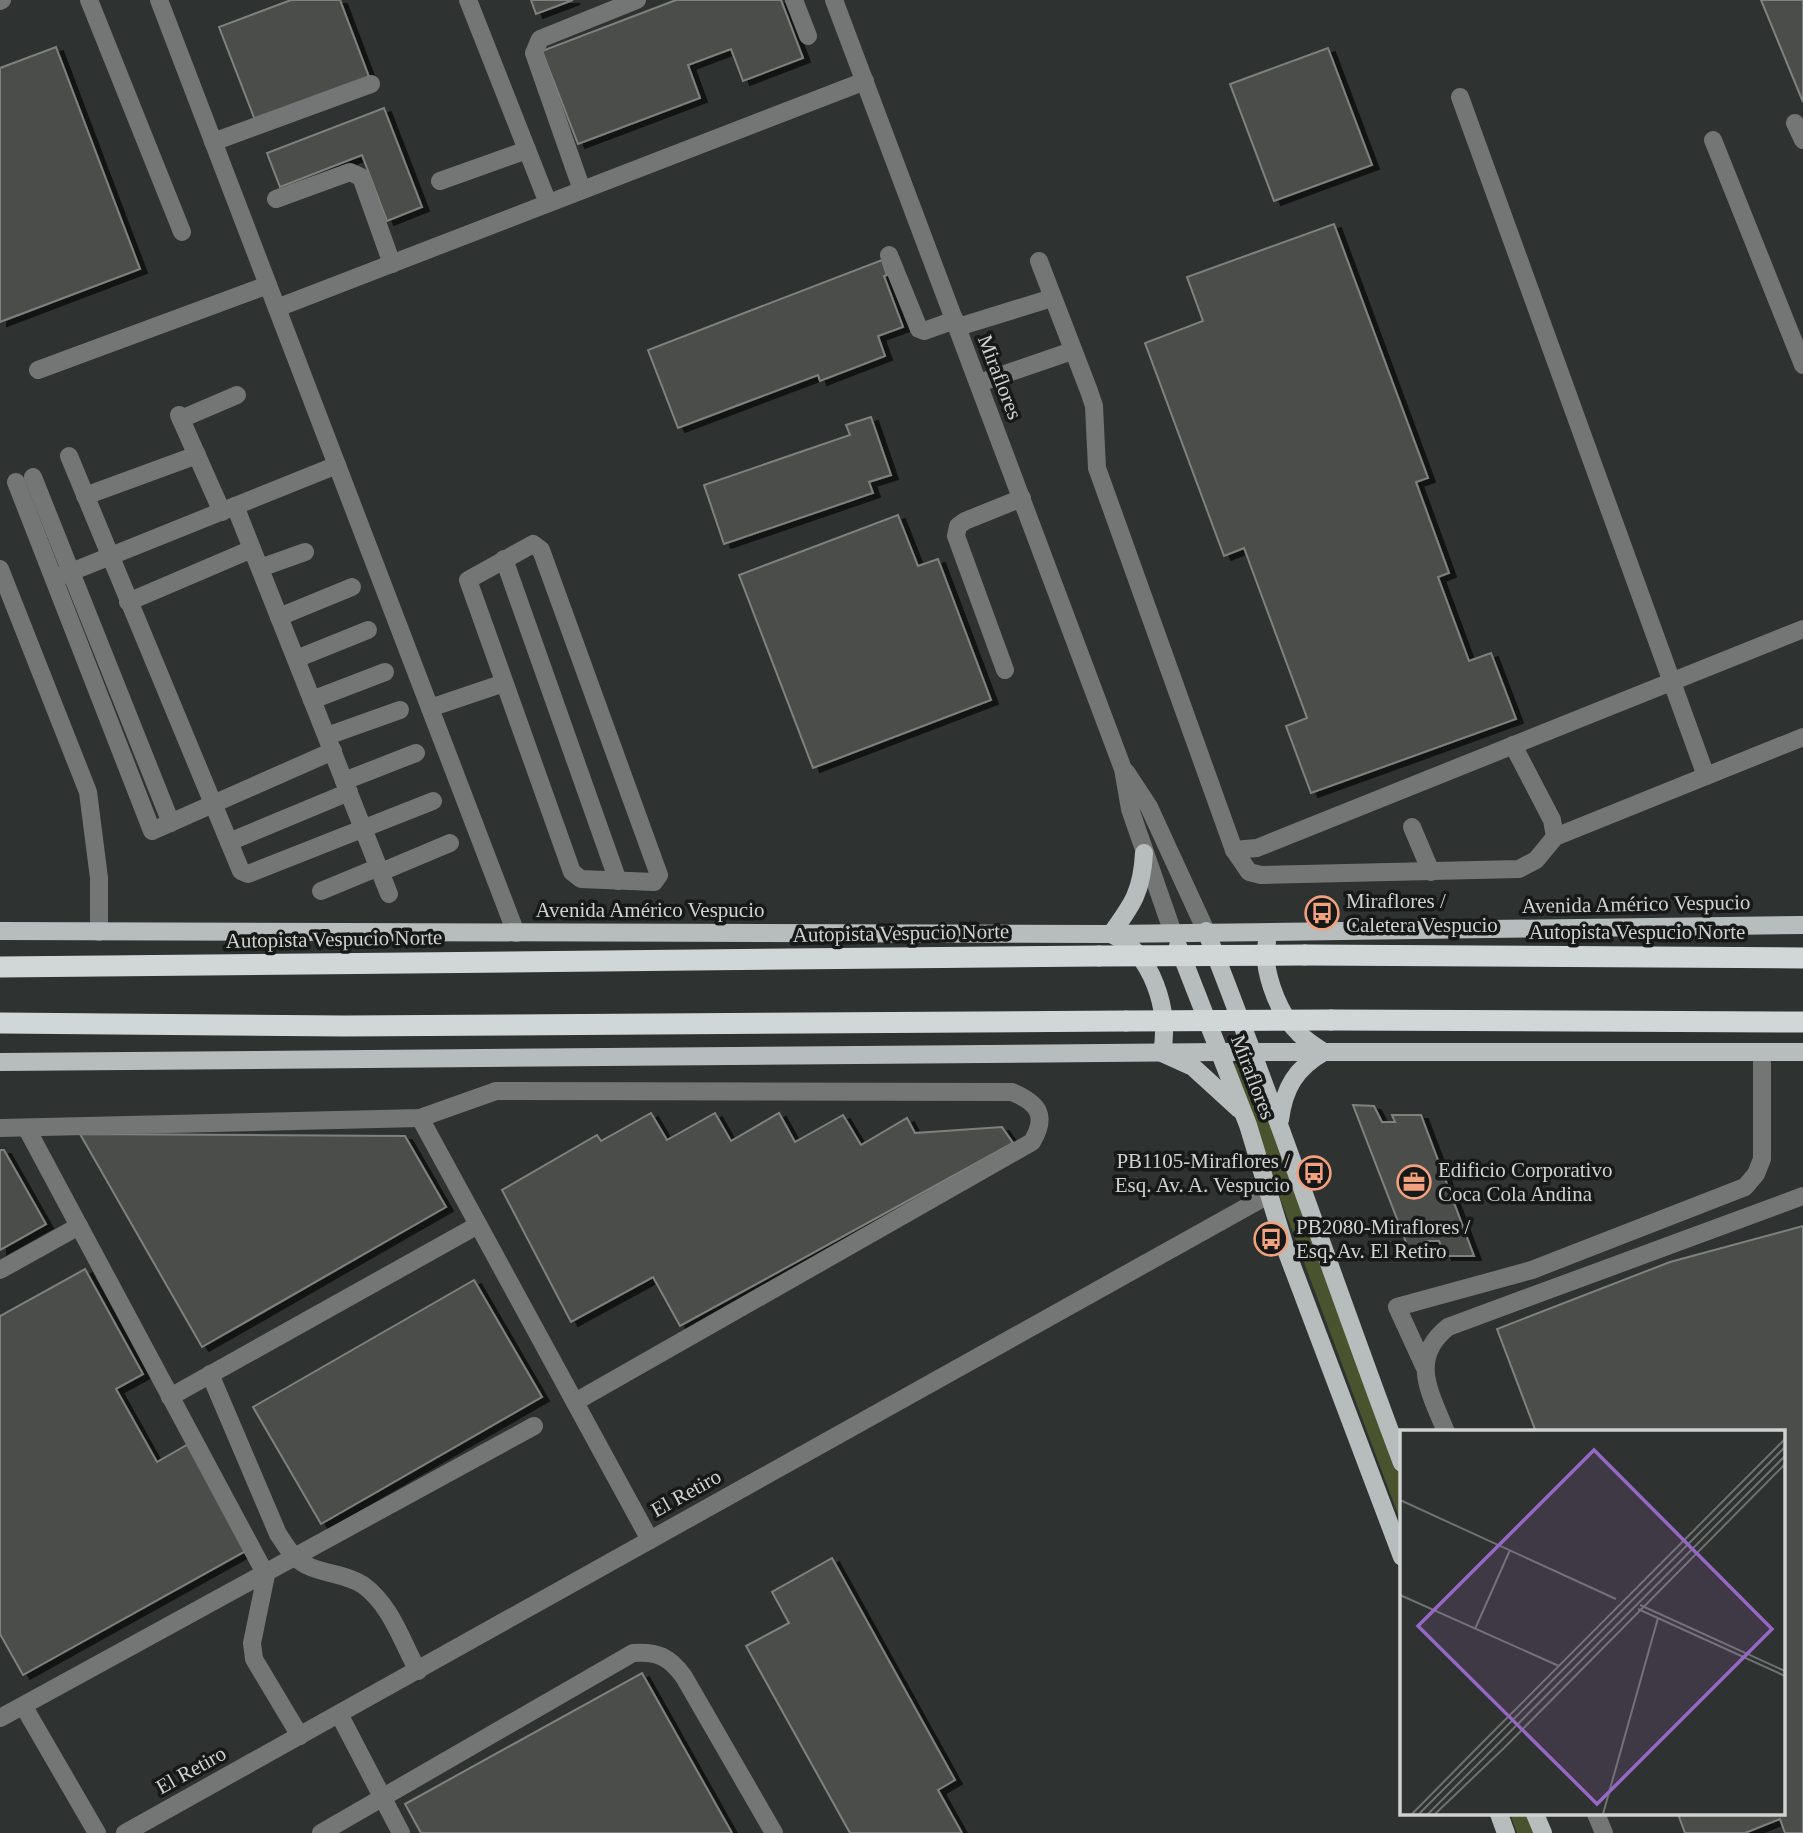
<svg xmlns="http://www.w3.org/2000/svg" width="1803" height="1833" font-family="'Times New Roman',serif">
<defs>
<filter id="shadow"><feDropShadow dx="7" dy="4" stdDeviation="0" flood-color="#0009"/></filter>
</defs>
<rect width="100%" height="100%" fill="#2e3230"/>
<!-- green -->
<g fill="#49542e">
<path d="M 1250,1063 L 1402,1470 L 1402,1525 L 1230,1064 Z"/>
<path d="M 1510,1814 L 1531,1814 L 1538,1833 L 1517,1833 Z"/>
</g>
<!-- building -->
<g fill="#4b4e4b" stroke="#7e827e" stroke-width="2" filter="url(#shadow)">
<path d="M 291,0 L 340,0 L 369,77 L 255,120 L 219,27 Z"/>
<path d="M 531,0 L 573,0 L 536,14 Z"/>
<path d="M 676,0 L 781,0 L 803,58 L 743,81 L 731,49 L 688,65 L 700,98 L 578,144 L 542,51 Z"/>
<path d="M 1761,0 L 1803,0 L 1803,102 Z"/>
<path d="M 56,47 L 140,269 L 0,322 L 0,68 Z"/>
<path d="M 1328,48 L 1372,165 L 1274,201 L 1230,84 Z"/>
<path d="M 384,108 L 422,207 L 387,221 L 362,155 L 280,187 L 267,153 Z"/>
<path d="M 1334,224 L 1428,478 L 1416,482 L 1449,573 L 1438,577 L 1469,661 L 1491,653 L 1516,719 L 1311,793 L 1286,726 L 1307,718 L 1244,548 L 1224,556 L 1145,343 L 1203,321 L 1187,277 Z"/>
<path d="M 882,260 L 887,275 L 884,276 L 903,327 L 878,336 L 885,356 L 820,381 L 818,375 L 678,428 L 648,350 Z"/>
<path d="M 871,417 L 891,475 L 869,482 L 873,493 L 724,544 L 704,485 L 850,435 L 846,425 Z"/>
<path d="M 898,515 L 918,566 L 938,559 L 991,700 L 813,768 L 739,575 Z"/>
<path d="M 1353,1105 L 1374,1106 L 1382,1122 L 1395,1122 L 1392,1115 L 1421,1115 L 1474,1256 L 1445,1256 L 1439,1241 L 1426,1241 L 1429,1250 L 1409,1250 Z"/>
<path d="M 651,1113 L 667,1140 L 715,1113 L 731,1141 L 779,1113 L 795,1142 L 843,1115 L 861,1145 L 907,1118 L 915,1133 L 1002,1127 L 1013,1143 L 680,1326 L 653,1277 L 571,1322 L 502,1190 L 597,1135 L 601,1141 Z"/>
<path d="M 80,1134 L 405,1136 L 446,1207 L 202,1347 Z"/>
<path d="M 0,1150 L 4,1150 L 46,1224 L 0,1250 Z"/>
<path d="M 1803,1226 L 1803,1833 L 1785,1833 L 1780,1819 L 1745,1833 L 1685,1833 L 1678,1814 L 1784,1814 L 1784,1432 L 1536,1432 L 1497,1329 L 1670,1262 Z"/>
<path d="M 85,1269 L 143,1374 L 116,1389 L 157,1462 L 190,1443 L 249,1549 L 23,1675 L 0,1634 L 0,1316 Z"/>
<path d="M 474,1280 L 542,1397 L 321,1524 L 253,1407 Z"/>
<path d="M 832,1558 L 955,1780 L 938,1790 L 962,1833 L 850,1833 L 746,1646 L 789,1623 L 772,1592 Z"/>
<path d="M 642,1673 L 732,1833 L 421,1833 L 405,1804 Z"/>
</g>
<g fill="none" stroke-linecap="round" stroke-linejoin="round">
<!-- minor -->
<g stroke="#747676" stroke-width="18">
<path d="M 89,0 L 182,232"/>
<path d="M 159,0 L 516,933"/>
<path d="M 468,0 L 548,203"/>
<path d="M 794,0 L 808,36"/>
<path d="M 834,0 L 1123,769 L 1130,809 L 1173,933"/>
<path d="M 0,1 L 2,0"/>
<path d="M 1460,97 L 1706,776"/>
<path d="M 1795,123 L 1803,140"/>
<path d="M 1713,140 L 1803,365"/>
<path d="M 213,142 L 371,84"/>
<path d="M 440,181 L 527,150"/>
<path d="M 582,190 L 534,53 L 540,39 L 637,0"/>
<path d="M 276,199 L 350,172 L 361,177 L 392,264"/>
<path d="M 889,255 L 919,329 L 924,331 L 955,320"/>
<path d="M 1039,261 L 1089,391 L 1094,406 L 1097,468 L 1234,850 L 1257,848 L 1803,629"/>
<path d="M 277,308 L 865,81"/>
<path d="M 958,327 L 1052,298"/>
<path d="M 38,370 L 268,285"/>
<path d="M 979,383 L 1072,351"/>
<path d="M 179,415 L 222,512"/>
<path d="M 181,419 L 237,395"/>
<path d="M 69,456 L 241,871 L 248,874 L 433,801"/>
<path d="M 33,477 L 171,823"/>
<path d="M 16,482 L 152,831 L 333,751"/>
<path d="M 85,496 L 197,455"/>
<path d="M 235,506 L 389,894"/>
<path d="M 533,544 L 541,550 L 659,875 L 654,882 L 581,879 L 572,872 L 468,580 Z"/>
<path d="M 504,559 L 618,881"/>
<path d="M 260,568 L 305,552"/>
<path d="M 0,569 L 88,792 L 99,878 L 99,932"/>
<path d="M 61,576 L 337,465"/>
<path d="M 128,602 L 252,549"/>
<path d="M 279,617 L 352,587"/>
<path d="M 296,659 L 368,630"/>
<path d="M 1005,670 L 956,536 L 958,526 L 965,521 L 1022,498"/>
<path d="M 312,700 L 385,672"/>
<path d="M 430,708 L 504,683"/>
<path d="M 327,736 L 400,710"/>
<path d="M 1513,745 L 1552,820 L 1555,837"/>
<path d="M 1126,772 L 1149,807 L 1206,931"/>
<path d="M 344,781 L 416,753"/>
<path d="M 1412,827 L 1431,872"/>
<path d="M 229,842 L 349,792"/>
<path d="M 1234,850 L 1249,872 L 1261,875 L 1519,869 L 1536,860 L 1555,837 L 1803,737"/>
<path d="M 381,872 L 450,843"/>
<path d="M 321,891 L 379,867"/>
<path d="M 420,1118 L 650,1540"/>
<path d="M 0,1128 L 420,1118 L 496,1091 L 1012,1092 C 1038,1103 1048,1115 1032,1142 L 575,1402"/>
<path d="M 27,1129 L 266,1575 L 252,1643 L 254,1659 L 300,1736"/>
<path d="M 0,1270 L 79,1226"/>
<path d="M 1424,1366 L 1397,1307 L 1532,1270 L 1745,1187 L 1756,1174 L 1762,1159 L 1762,1052"/>
<path d="M 210,1374 L 278,1534 C 283,1541 288,1550 294,1556 C 312,1575 342,1571 363,1585 C 391,1605 402,1642 418,1671"/>
<path d="M 170,1397 L 478,1225"/>
<path d="M 1446,1432 C 1431,1394 1408,1359 1448,1327 L 1803,1196"/>
<path d="M 24,1707 L 97,1833"/>
<path d="M 339,1714 L 401,1833"/>
<path d="M 0,1718 L 534,1426"/>
<path d="M 1596,1814 L 1604,1833"/>
<path d="M 125,1833 L 1270,1194"/>
<path d="M 321,1833 L 633,1653 C 657,1651 670,1657 684,1677 L 774,1833"/>
</g>
<!-- major -->
<g stroke="#b7bcbc" stroke-width="18">
<path d="M 1144,853 C 1142,891 1133,904 1111,934 C 1153,953 1170,1010 1162,1053 L 1193,1067 L 1239,1109"/>
<path d="M 0,931 L 1111,934 L 1803,925"/>
<path d="M 1206,931 C 1276,1107 1335,1286 1402,1463"/>
<path d="M 1267,942 C 1261,967 1277,1009 1294,1028 C 1302,1038 1313,1045 1324,1052 C 1296,1068 1284,1088 1280,1120"/>
<path d="M 1178,946 L 1248,1125 L 1286,1250 L 1402,1557"/>
<path d="M 0,1062 L 1220,1052 L 1803,1052"/>
<path d="M 1499,1814 L 1506,1833"/>
<path d="M 1535,1814 L 1543,1833"/>
</g>
<!-- highway -->
<g stroke="#d1d7d7" stroke-width="21">
<path d="M 1305,955 L 1803,958"/>
<path d="M 0,967 L 1099,956"/>
<path d="M 1331,1020 L 1803,1022"/>
<path d="M 0,1023 L 344,1026 L 1126,1021"/>
</g>
<!-- highway-bridge -->
<g stroke="#d1d7d7" stroke-width="21">
<path d="M 1099,956 L 1305,955"/>
<path d="M 1126,1021 L 1331,1020"/>
</g>
</g>
<!-- icons -->
<defs>
<symbol id="bus-ring" viewBox="-11 -11 22 22"><circle r="9.5" fill="#171918" stroke="#f1a17d" stroke-width="1.5"/><path d="M-5-6H5V4H4V6H2V4H-2V6H-4V4H-5ZM-3.5-4V0h7V-4ZM-3.5 1.2v1.5H-2V1.2ZM2 1.2v1.5H3.5V1.2Z" fill="#f1a17d"/></symbol>
<symbol id="office-ring" viewBox="-11 -11 22 22"><circle r="9.5" fill="#171918" stroke="#f1a17d" stroke-width="1.5"/><path d="M-6-3h4V-5.5h4V-3h4V5H-6ZM-1-4.5V-3h2v-1.5ZM-6 0V1H6V0Z" fill="#f1a17d"/></symbol>
</defs>
<g fill-rule="evenodd">
<use href="#bus-ring" x="1303" y="894" width="38" height="38"/>
<use href="#bus-ring" x="1295" y="1154" width="38" height="38"/>
<use href="#office-ring" x="1395" y="1163" width="38" height="38"/>
<use href="#bus-ring" x="1252" y="1220" width="38" height="38"/>
</g>
<g text-anchor="middle" stroke-width="7" stroke-linejoin="round" paint-order="stroke">
<!-- street labels -->
<g font-size="21" fill="#cfd2d1" stroke="#171918">
<text transform="translate(1000 377) rotate(69)" y="7">Miraflores</text>
<text transform="translate(1636 904) rotate(-1)" y="7">Avenida Américo Vespucio</text>
<text x="650" y="917">Avenida Américo Vespucio</text>
<text x="1637" y="939">Autopista Vespucio Norte</text>
<text transform="translate(901 933) rotate(-1)" y="7">Autopista Vespucio Norte</text>
<text transform="translate(334 939) rotate(-1)" y="7">Autopista Vespucio Norte</text>
<text transform="translate(1253 1077) rotate(69)" y="7">Miraflores</text>
<text transform="translate(686 1493) rotate(-29)" y="7">El Retiro</text>
<text transform="translate(191 1770) rotate(-29)" y="7">El Retiro</text>
</g>
<!-- poi labels -->
<g font-size="21" fill="#cfd2d1" stroke="#171918" text-anchor="start">
<text x="1346" y="908">Miraflores /<tspan x="1346" dy="24">Caletera Vespucio</tspan></text>
<text x="1290" y="1168" text-anchor="end">PB1105-Miraflores /<tspan x="1290" dy="24">Esq. Av. A. Vespucio</tspan></text>
<text x="1438" y="1177">Edificio Corporativo<tspan x="1438" dy="24">Coca Cola Andina</tspan></text>
<text x="1296" y="1234">PB2080-Miraflores /<tspan x="1296" dy="24">Esq. Av. El Retiro</tspan></text>
</g>
</g>
<!-- overview -->
<g transform="translate(1400 1430)">
<rect width="385" height="385" fill="#2e3230"/>
<path fill="none" stroke="#6e7270" stroke-width="2" d="M 0,70 L 216,169M 0,165 L 159,236M 240,175 L 385,241M 238,179 L 385,246M 75,199 L 110,120M 83,312 L 385,9M 105,317 L 385,34M 12,384 L 83,312M 19,384 L 385,17M 28,384 L 385,26M 35,384 L 105,317M 203,384 L 258,188"/>
<path fill="#9866c5" fill-opacity="0.15" stroke="#9866c5" stroke-width="3.5" d="M 194,20 L 372,199 L 197,374 L 18,196 Z"/>
<rect width="385" height="385" fill="none" stroke="#cfd2d1" stroke-width="3.5"/>
</g>
</svg>
